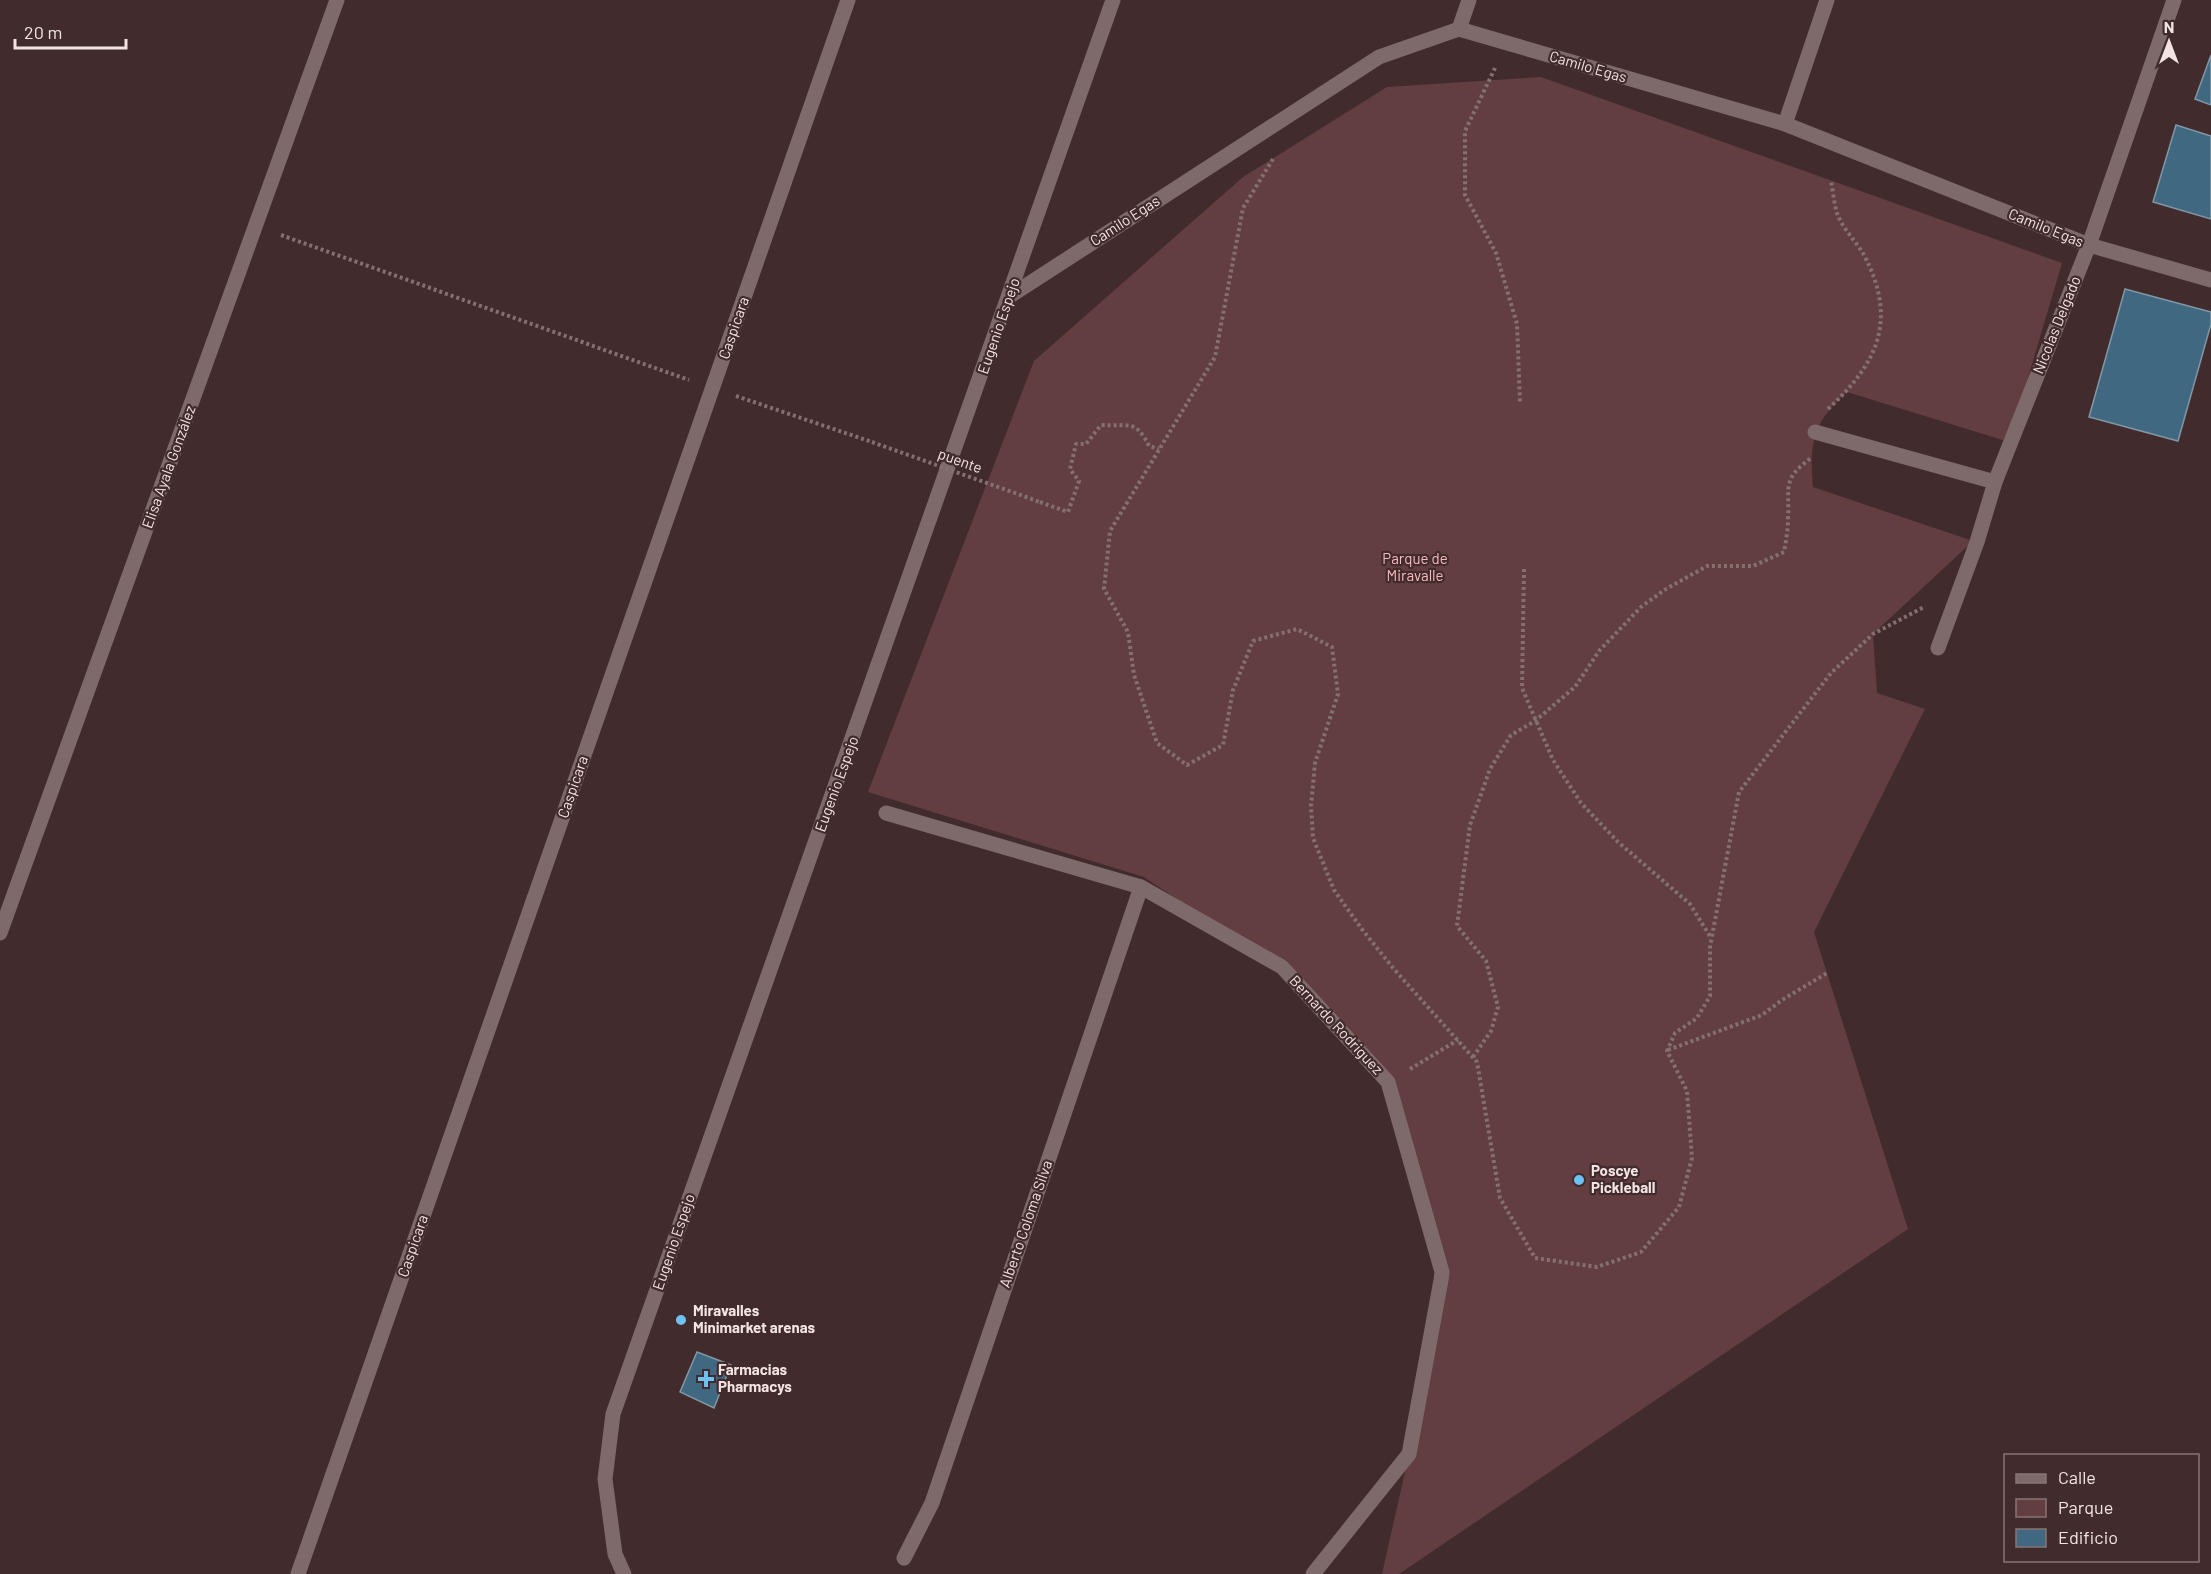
<svg xmlns="http://www.w3.org/2000/svg" width="2211" height="1574" font-family="Barlow,sans-serif">
<rect width="100%" height="100%" fill="#422b2c"/>
<!-- green -->
<path fill="#623e40" d="M 1541,77 L 2062,263 L 2009,442 L 1847,392 C 1813,422 1809,443 1813,487 L 1973,541 L 1873,634 L 1877,693 L 1925,709 L 1814,932 L 1908,1229 L 1399,1574 L 1382,1574 L 1409,1454 L 1441,1280 L 1393,1098 L 1287,973 L 1144,877 L 868,792 L 1034,361 L 1243,177 L 1387,87 Z"/>
<!-- building -->
<g fill="#406981" stroke="#8097a5" stroke-width="1.5">
<path d="M 2211,55 L 2211,105 L 2195,99 Z"/>
<path d="M 2176,125 L 2211,136 L 2211,219 L 2153,202 Z"/>
<path d="M 2125,289 L 2211,312 L 2211,324 L 2178,441 L 2089,417 Z"/>
<path d="M 697,1352 L 731,1365 L 714,1408 L 680,1392 Z"/>
</g>
<g fill="none" stroke-linecap="round" stroke-linejoin="round">
<!-- path -->
<g stroke="#847071" stroke-width="4" stroke-dasharray="3 3" stroke-linecap="butt">
<path d="M 1495,68 L 1465,131 L 1465,195 L 1496,253 L 1517,324 L 1520,402"/>
<path d="M 1273,159 L 1243,208 L 1215,357 L 1110,531 L 1104,589 L 1128,632 L 1134,675 L 1157,743 L 1187,765 L 1223,745 L 1233,690 L 1253,641 L 1297,629 L 1332,647 L 1338,694 L 1315,763 L 1311,806 L 1313,838 L 1334,890 L 1361,928 L 1393,968 L 1477,1062 L 1500,1198 L 1535,1258 L 1597,1267 L 1641,1252 L 1679,1207 L 1692,1158 L 1687,1091 L 1667,1051 L 1675,1033 L 1697,1018 L 1710,996 L 1710,947 L 1739,792 L 1831,673 L 1873,634 L 1924,607"/>
<path d="M 281,235 L 689,380"/>
<path d="M 736,396 L 872,442"/>
<path d="M 1828,409 C 1878,363 1898,320 1864,255 C 1856,241 1842,228 1837,213 C 1834,203 1833,191 1831,181"/>
<path d="M 1040,502 L 1068,512 L 1079,481 L 1070,469 L 1076,444 L 1086,444 L 1101,425 C 1128,427 1135,418 1149,446 L 1159,449"/>
<path d="M 1524,569 L 1522,688 L 1553,760 L 1581,803 L 1618,842 L 1690,904 L 1711,938"/>
<path d="M 1668,1050 L 1762,1015 L 1782,1000 L 1827,973"/>
<path d="M 1473,1057 L 1491,1031 L 1498,1007 L 1486,961 L 1457,926 L 1470,825 L 1490,769 L 1511,735 L 1535,721 L 1575,687 L 1599,651 L 1641,607 L 1666,589 L 1707,566 L 1753,566 L 1784,552 C 1786,541 1788,530 1788,519 C 1790,487 1781,480 1811,458"/>
<path d="M 1410,1069 L 1458,1040"/>
</g>
<!-- minor -->
<g stroke="#7f6a6b" stroke-width="15">
<path d="M 1459,29 L 1469,0"/>
<path d="M 1785,124 L 1827,0"/>
<path d="M 1010,296 L 1379,57 L 1459,29 L 1785,124 L 2089,245 L 2211,280"/>
<path d="M 1815,432 L 1995,482"/>
<path d="M 1938,648 L 1977,542 L 1995,482 L 2089,245 L 2174,0"/>
<path d="M 886,813 L 1141,887 L 1282,967 L 1388,1082 L 1442,1272 L 1441,1280 L 1409,1454 L 1313,1574"/>
<path d="M 0,933 L 337,0"/>
<path d="M 904,1558 L 932,1503 L 1141,887"/>
<path d="M 298,1574 L 848,0"/>
<path d="M 624,1574 L 615,1554 L 605,1479 L 613,1414 L 1113,0"/>
</g>
<!-- path-bridge -->
<path stroke="#847071" stroke-width="4" stroke-dasharray="3 3" stroke-linecap="butt" d="M 872,442 L 1040,502"/>
</g>
<!-- markers -->
<g fill="#6dc2f3" stroke="#422b2c" stroke-width="2">
<circle cx="1579" cy="1180" r="6"/>
<circle cx="681" cy="1320" r="6"/>
<path d="M703 1370h6v6h6v6h-6v6h-6v-6h-6v-6h6z"/>
</g>
<g text-anchor="middle" stroke-width="4.5" stroke-linejoin="round" paint-order="stroke">
<!-- street labels -->
<g font-size="15" fill="#f3e4e4" stroke="#422b2c">
<text transform="translate(1588 67) rotate(16)" y="5">Camilo Egas</text>
<text transform="translate(1125 221) rotate(-33)" y="5">Camilo Egas</text>
<text transform="translate(2046 228) rotate(22)" y="5">Camilo Egas</text>
<text transform="translate(2057 325) rotate(-68)" y="5">Nicolas Delgado</text>
<text transform="translate(999 326) rotate(-71)" y="5">Eugenio Espejo</text>
<text transform="translate(734 328) rotate(-71)" y="5">Caspicara</text>
<text transform="translate(960 461) rotate(20)" y="5">puente</text>
<text transform="translate(169 467) rotate(-70)" y="5">Elisa Ayala González</text>
<text transform="translate(837 784) rotate(-70)" y="5">Eugenio Espejo</text>
<text transform="translate(573 787) rotate(-71)" y="5">Caspicara</text>
<text transform="translate(1336 1025) rotate(47)" y="5">Bernardo Rodriguez</text>
<text transform="translate(1026 1224) rotate(-71)" y="5">Alberto Coloma Silva</text>
<text transform="translate(674 1242) rotate(-71)" y="5">Eugenio Espejo</text>
<text transform="translate(413 1246) rotate(-71)" y="5">Caspicara</text>
</g>
<!-- park labels -->
<g font-size="15" fill="#f8babc" stroke="#422b2c">
<text x="1415" y="564">Parque de<tspan x="1415" dy="17">Miravalle</tspan></text>
</g>
<!-- poi labels -->
<g font-size="15" font-weight="bold" fill="#f3e4e4" stroke="#422b2c" text-anchor="start">
<text x="1591" y="1176">Poscye<tspan x="1591" dy="17">Pickleball</tspan></text>
<text x="693" y="1316">Miravalles<tspan x="693" dy="17">Minimarket arenas</tspan></text>
<text x="718" y="1375">Farmacias<tspan x="718" dy="17">Pharmacys</tspan></text>
</g>
</g>
<!-- legend -->
<rect x="2004" y="1454" width="195" height="108" fill="#422b2c" stroke="#897576" stroke-width="1.5"/>
<rect x="2016" y="1474" width="30" height="9" fill="#7f6a6b" stroke="#897576" stroke-width="1.5"/>
<text x="2058" y="1484" font-size="18" fill="#f3e4e4">Calle</text>
<rect x="2016" y="1499" width="30" height="18" fill="#623e40" stroke="#897576" stroke-width="1.5"/>
<text x="2058" y="1514" font-size="18" fill="#f3e4e4">Parque</text>
<rect x="2016" y="1529" width="30" height="18" fill="#406981" stroke="#897576" stroke-width="1.5"/>
<text x="2058" y="1544" font-size="18" fill="#f3e4e4">Edificio</text>
<!-- north arrow -->
<g transform="translate(2169 42)" stroke="#422b2c" stroke-width="4.5" paint-order="stroke">
<path d="M0-4.5L10 22L0 15L-10 22Z" fill="#f3e4e4"/>
<text y="-9" font-size="16" font-weight="bold" text-anchor="middle" fill="#f3e4e4">N</text>
</g>
<!-- scale -->
<path d="M15 39v9h111v-9" fill="none" stroke="#f3e4e4" stroke-width="3"/>
<text x="24" y="39" font-size="18" fill="#f3e4e4" stroke="#422b2c" stroke-width="4.5" paint-order="stroke">20 m</text>
</svg>
